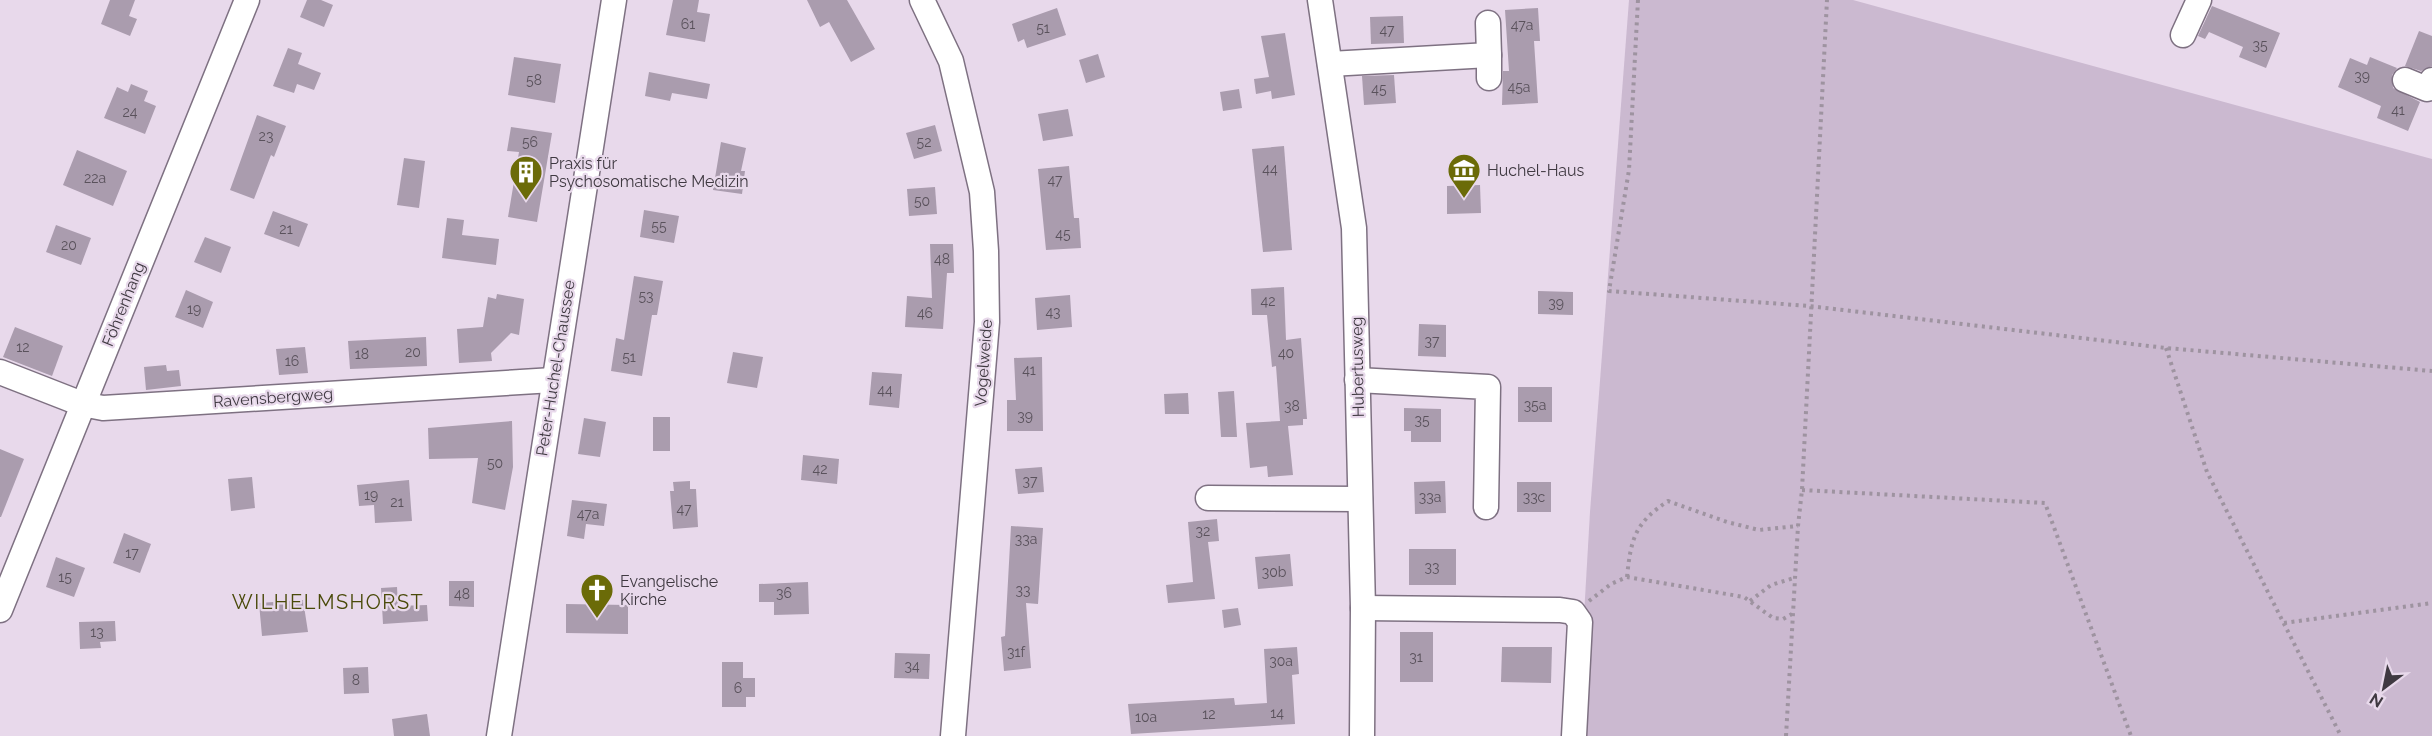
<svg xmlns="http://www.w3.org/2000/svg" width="2432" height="736" font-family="Raleway,sans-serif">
<rect width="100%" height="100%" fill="#e8d9eb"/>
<!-- green -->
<path fill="#cbb9d0" d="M 1629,0 L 1853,0 L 2432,159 L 2432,736 L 1577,736 L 1590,512 Z"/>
<!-- building -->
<g fill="#aa9cae">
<path d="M 110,0 L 135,0 L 129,16 L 137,19 L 130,36 L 101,24 Z"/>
<path d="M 307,0 L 321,0 L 333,5 L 324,27 L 300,17 Z"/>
<path d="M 673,0 L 699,0 L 697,12 L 710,14 L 705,42 L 666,35 Z"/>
<path d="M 807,0 L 847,0 L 875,49 L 851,62 L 829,22 L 820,27 Z"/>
<path d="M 2212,6 L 2280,33 L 2266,68 L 2239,57 L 2243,47 L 2209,32 L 2205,39 L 2198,36 Z"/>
<path d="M 1057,8 L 1066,35 L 1027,48 L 1024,39 L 1018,42 L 1012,24 Z"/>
<path d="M 1538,8 L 1540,41 L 1534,41 L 1538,103 L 1502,105 L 1503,71 L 1509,71 L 1505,10 Z"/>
<path d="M 1403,16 L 1404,43 L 1371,44 L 1370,17 Z"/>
<path d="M 2419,31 L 2432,36 L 2432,66 L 2421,71 L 2405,66 Z"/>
<path d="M 1285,33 L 1295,95 L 1272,99 L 1271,91 L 1256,94 L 1254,79 L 1269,77 L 1261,36 Z"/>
<path d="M 288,48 L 302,53 L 298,64 L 321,73 L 314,90 L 297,84 L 294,93 L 273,86 Z"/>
<path d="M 1098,54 L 1105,77 L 1086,83 L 1079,60 Z"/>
<path d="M 514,57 L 561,64 L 555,103 L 508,95 Z"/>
<path d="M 2370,57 L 2397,68 L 2392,75 L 2393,88 L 2420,102 L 2408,131 L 2377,118 L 2381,106 L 2338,87 L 2350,58 L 2367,65 Z"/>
<path d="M 649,72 L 710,84 L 707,99 L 672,93 L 670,101 L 645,96 Z"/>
<path d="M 1394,75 L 1396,103 L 1364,105 L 1362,76 Z"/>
<path d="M 131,84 L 148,91 L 144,101 L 156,106 L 145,134 L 104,118 L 117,87 L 128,92 Z"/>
<path d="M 1239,89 L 1242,108 L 1223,111 L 1220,92 Z"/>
<path d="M 1068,109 L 1073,136 L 1043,141 L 1038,114 Z"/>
<path d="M 257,115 L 286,126 L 274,157 L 271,155 L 254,199 L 230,190 Z"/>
<path d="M 935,125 L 942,151 L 914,159 L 906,133 Z"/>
<path d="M 511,127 L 552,133 L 537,222 L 508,217 L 519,152 L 507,151 Z"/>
<path d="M 721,142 L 746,148 L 741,171 L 745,171 L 742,194 L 713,190 Z"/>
<path d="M 1284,146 L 1292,250 L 1263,252 L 1252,149 Z"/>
<path d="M 77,150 L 127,171 L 113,206 L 63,185 Z"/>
<path d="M 404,158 L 425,161 L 419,208 L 397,205 Z"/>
<path d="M 1069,166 L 1074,218 L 1079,218 L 1081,248 L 1046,250 L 1038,169 Z"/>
<path d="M 1480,185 L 1481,213 L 1447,214 L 1447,186 Z"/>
<path d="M 935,187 L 937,214 L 909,216 L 907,189 Z"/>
<path d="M 644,210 L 679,216 L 674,243 L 640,237 Z"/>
<path d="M 273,211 L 308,224 L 299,247 L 264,234 Z"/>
<path d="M 447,218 L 464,220 L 462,235 L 499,239 L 496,265 L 442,258 Z"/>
<path d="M 56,225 L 91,238 L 81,265 L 46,252 Z"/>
<path d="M 205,237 L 231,247 L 221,273 L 194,262 Z"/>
<path d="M 930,244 L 953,244 L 954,273 L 947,273 L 943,329 L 905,327 L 907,296 L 932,298 Z"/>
<path d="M 634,276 L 663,281 L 657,315 L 652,315 L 642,376 L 611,371 L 616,338 L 624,340 Z"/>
<path d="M 1284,287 L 1286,340 L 1301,338 L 1307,419 L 1303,419 L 1303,425 L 1288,426 L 1293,475 L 1268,477 L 1267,466 L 1250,468 L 1246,423 L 1280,421 L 1276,366 L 1272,367 L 1267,315 L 1252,315 L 1251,289 Z"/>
<path d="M 186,290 L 213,302 L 203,328 L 175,317 Z"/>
<path d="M 1538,291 L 1573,292 L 1573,315 L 1538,314 Z"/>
<path d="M 497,294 L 524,299 L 519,335 L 511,333 L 491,353 L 492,361 L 459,363 L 457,329 L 483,327 L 488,297 L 496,299 Z"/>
<path d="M 1070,295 L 1072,327 L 1037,330 L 1035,298 Z"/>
<path d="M 1419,324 L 1446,325 L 1446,357 L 1418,356 Z"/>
<path d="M 15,327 L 63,346 L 52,376 L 3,357 Z"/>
<path d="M 426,337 L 427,366 L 350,369 L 348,341 Z"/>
<path d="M 305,347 L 308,373 L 279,375 L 276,349 Z"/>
<path d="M 733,352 L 763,357 L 757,388 L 727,383 Z"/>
<path d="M 1042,357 L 1043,431 L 1007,431 L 1007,400 L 1016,400 L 1014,358 Z"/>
<path d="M 166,365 L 167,371 L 179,370 L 181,386 L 146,390 L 144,367 Z"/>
<path d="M 872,372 L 902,374 L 899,408 L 869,405 Z"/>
<rect x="1518" y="387" width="34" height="35"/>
<path d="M 1234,391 L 1237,437 L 1221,437 L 1218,392 Z"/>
<path d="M 1188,393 L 1189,414 L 1165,414 L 1164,394 Z"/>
<path d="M 1404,408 L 1441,409 L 1441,442 L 1411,442 L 1411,431 L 1404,431 Z"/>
<rect x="653" y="417" width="17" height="34"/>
<path d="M 584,418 L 606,422 L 600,457 L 578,454 Z"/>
<path d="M 512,421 L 513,467 L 505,510 L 472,503 L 478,458 L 429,459 L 428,428 Z"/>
<path d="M 0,449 L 24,459 L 1,517 L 0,517 Z"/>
<path d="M 803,455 L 839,459 L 837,484 L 801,480 Z"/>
<path d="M 1042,467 L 1044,492 L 1018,494 L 1015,469 Z"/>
<path d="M 252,477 L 255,508 L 231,511 L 228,479 Z"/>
<path d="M 409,480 L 412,521 L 375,523 L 374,505 L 359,506 L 357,485 Z"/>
<path d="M 690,481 L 690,489 L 696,489 L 698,527 L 673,529 L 670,491 L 674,491 L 673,482 Z"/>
<path d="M 1445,481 L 1446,513 L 1415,514 L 1414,482 Z"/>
<rect x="1517" y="482" width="34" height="30"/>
<path d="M 572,500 L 607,504 L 604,526 L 586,524 L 584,539 L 567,536 Z"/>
<path d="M 1217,519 L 1219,541 L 1208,542 L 1215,599 L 1168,603 L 1166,585 L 1193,582 L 1188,522 Z"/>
<path d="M 1011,526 L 1043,528 L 1038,604 L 1026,603 L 1031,668 L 1004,671 L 1001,637 L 1005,636 Z"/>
<path d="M 124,533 L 151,544 L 140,573 L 113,563 Z"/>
<rect x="1409" y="549" width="47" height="36"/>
<path d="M 1290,554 L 1293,586 L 1258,589 L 1255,557 Z"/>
<path d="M 56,557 L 85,568 L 74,597 L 46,587 Z"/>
<path d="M 449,581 L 474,581 L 474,607 L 449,606 Z"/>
<path d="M 808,582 L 809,614 L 774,615 L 774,602 L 759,602 L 759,584 Z"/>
<path d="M 397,587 L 398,606 L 427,605 L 428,621 L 383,624 L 381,588 Z"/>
<path d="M 303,600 L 308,632 L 262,636 L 259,603 Z"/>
<path d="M 566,604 L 628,605 L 628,634 L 566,633 Z"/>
<path d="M 1238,608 L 1241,625 L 1224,628 L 1222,610 Z"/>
<path d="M 115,621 L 116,641 L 100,642 L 101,648 L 80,649 L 79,622 Z"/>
<rect x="1400" y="632" width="33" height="50"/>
<path d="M 1297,647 L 1299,674 L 1292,675 L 1295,724 L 1131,734 L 1128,704 L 1234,698 L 1235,705 L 1267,703 L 1264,649 Z"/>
<path d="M 1502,647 L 1552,647 L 1551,683 L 1501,682 Z"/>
<path d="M 895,653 L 930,654 L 929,679 L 894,678 Z"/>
<path d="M 722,662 L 743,662 L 743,678 L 755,678 L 755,697 L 746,697 L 746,707 L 722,707 Z"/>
<path d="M 368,667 L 369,693 L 344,694 L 343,668 Z"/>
<path d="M 427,714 L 430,736 L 394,736 L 392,719 Z"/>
</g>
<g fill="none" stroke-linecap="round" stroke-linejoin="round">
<defs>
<g id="minor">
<path d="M 922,0 L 951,61 L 982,192 L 986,251 L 987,322 L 953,736"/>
<path d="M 1320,0 L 1354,228 L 1363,608 L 1362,736"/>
<path d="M 2183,35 L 2199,0"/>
<path d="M 1489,55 L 1489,78"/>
<path d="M 1330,64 L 1489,55 L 1488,23"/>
<path d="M 2405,80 L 2427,89 L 2432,80"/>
<path d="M 0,372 L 82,404 L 103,408 L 553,380"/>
<path d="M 1357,380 L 1488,387 L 1486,507"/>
<path d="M 1208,498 L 1360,499"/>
<path d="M 1363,608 L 1560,610 L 1573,612 L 1580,622 L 1574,736"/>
<path d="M 0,610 L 247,0"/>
<path d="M 499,736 L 614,0"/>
</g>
</defs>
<!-- minor casing -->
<use href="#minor" stroke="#7e7182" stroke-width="27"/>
<!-- path -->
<g stroke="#9e93a0" stroke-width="4" stroke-dasharray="3 4.5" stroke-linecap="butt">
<path d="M 1638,0 L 1629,170 L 1609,291 L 1809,306 L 2166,348 L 2432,371"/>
<path d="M 2166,348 L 2207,472 L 2341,736"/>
<path d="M 1802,490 L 2045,503 L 2131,736"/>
<path d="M 1627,577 C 1631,538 1635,523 1668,501 L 1727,522 L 1759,530 L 1798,526"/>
<path d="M 1589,601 L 1611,584 L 1627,577 L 1744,597 L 1773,618 L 1783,619 L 1792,614"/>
<path d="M 1750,601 L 1771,585 L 1794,578"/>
<path d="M 2284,623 L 2432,603"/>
<path d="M 1786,736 L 1798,526 L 1802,490 L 1827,0"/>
</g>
<!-- minor -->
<use href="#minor" stroke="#fff" stroke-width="24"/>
</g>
<!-- icons -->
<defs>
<symbol id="museum-pin" viewBox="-11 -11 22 30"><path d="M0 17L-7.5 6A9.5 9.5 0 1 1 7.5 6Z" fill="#6b6b08" stroke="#e8d9eb"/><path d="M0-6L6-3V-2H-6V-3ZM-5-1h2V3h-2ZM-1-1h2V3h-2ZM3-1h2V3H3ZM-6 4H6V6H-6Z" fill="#fff"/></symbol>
<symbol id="building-pin" viewBox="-11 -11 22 30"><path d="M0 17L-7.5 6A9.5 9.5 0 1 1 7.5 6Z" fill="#6b6b08" stroke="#e8d9eb"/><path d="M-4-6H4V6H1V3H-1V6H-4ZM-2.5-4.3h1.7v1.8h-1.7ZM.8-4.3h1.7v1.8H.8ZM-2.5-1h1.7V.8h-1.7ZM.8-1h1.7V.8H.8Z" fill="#fff"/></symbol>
<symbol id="church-pin" viewBox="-11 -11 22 30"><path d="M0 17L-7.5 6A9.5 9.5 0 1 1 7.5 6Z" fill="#6b6b08" stroke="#e8d9eb"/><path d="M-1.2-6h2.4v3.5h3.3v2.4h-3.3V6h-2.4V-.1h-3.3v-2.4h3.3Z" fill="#fff"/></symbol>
</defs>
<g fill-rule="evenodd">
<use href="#museum-pin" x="1445" y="151" width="38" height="52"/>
<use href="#building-pin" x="507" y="153" width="38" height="52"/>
<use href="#church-pin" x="578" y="571" width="38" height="52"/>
</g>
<g text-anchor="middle" stroke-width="4.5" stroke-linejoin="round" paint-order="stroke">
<!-- number labels -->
<g font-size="14" fill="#5a525c">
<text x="688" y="29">61</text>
<text x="1522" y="30">47a</text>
<text x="1043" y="33">51</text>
<text x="1387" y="35">47</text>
<text x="2260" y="50">35</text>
<text x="2362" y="81">39</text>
<text x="534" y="85">58</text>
<text x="1519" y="92">45a</text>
<text x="1379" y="94">45</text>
<text x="2398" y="115">41</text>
<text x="130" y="117">24</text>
<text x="266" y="141">23</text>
<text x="530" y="147">56</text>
<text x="924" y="147">52</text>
<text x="1270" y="174">44</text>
<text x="95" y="183">22a</text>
<text x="1055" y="185">47</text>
<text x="922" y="206">50</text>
<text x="659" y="231">55</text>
<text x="286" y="234">21</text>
<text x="1063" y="239">45</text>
<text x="69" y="250">20</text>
<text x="942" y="264">48</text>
<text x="646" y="301">53</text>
<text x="1268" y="306">42</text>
<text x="1556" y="308">39</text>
<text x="194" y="314">19</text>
<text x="1053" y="317">43</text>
<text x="925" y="318">46</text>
<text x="1432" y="346">37</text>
<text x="23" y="352">12</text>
<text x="413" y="357">20</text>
<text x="1286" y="358">40</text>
<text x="362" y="359">18</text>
<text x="629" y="362">51</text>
<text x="292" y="366">16</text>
<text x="1029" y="375">41</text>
<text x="885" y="395">44</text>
<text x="1535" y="410">35a</text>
<text x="1292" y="411">38</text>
<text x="1025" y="421">39</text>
<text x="1422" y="425">35</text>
<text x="495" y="468">50</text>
<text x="820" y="474">42</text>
<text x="1030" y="486">37</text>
<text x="371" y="500">19</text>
<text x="1430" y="502">33a</text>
<text x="1534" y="502">33c</text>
<text x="397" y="507">21</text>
<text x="684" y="514">47</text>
<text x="588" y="519">47a</text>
<text x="1203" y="536">32</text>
<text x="1026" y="544">33a</text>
<text x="132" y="558">17</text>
<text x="1432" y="572">33</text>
<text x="1274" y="577">30b</text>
<text x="65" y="582">15</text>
<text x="1023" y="595">33</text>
<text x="784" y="598">36</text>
<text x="462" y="599">48</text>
<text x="97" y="637">13</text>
<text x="1016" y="657">31f</text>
<text x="1416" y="662">31</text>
<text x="1281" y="666">30a</text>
<text x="912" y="671">34</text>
<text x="356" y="685">8</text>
<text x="738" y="693">6</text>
<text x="1277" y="718">14</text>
<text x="1209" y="719">12</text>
<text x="1146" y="722">10a</text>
</g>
<!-- poi labels -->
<g font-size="16" fill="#3f3941" stroke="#e8d9eb" text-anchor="start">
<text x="549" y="169">Praxis für<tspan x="549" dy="18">Psychosomatische Medizin</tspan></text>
<text x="1487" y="176">Huchel-Haus</text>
<text x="620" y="587">Evangelische<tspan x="620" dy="18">Kirche</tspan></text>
</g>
<!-- street labels -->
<g font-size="16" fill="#3f3941" stroke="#e8d9eb">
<text transform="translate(123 304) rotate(-68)" y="6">Föhrenhang</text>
<text transform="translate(983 363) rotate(-86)" y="6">Vogelweide</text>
<text transform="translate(1357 367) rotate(-91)" y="6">Hubertusweg</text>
<text transform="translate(555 368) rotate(-81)" y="6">Peter-Huchel-Chaussee</text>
<text transform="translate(273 397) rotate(-4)" y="6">Ravensbergweg</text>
</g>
<!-- quarter labels -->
<g font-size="20" letter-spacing="1.5" fill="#4a4a0a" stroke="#e8d9eb">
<text x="328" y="609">WILHELMSHORST</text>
</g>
</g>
<!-- north arrow -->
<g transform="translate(2384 688) rotate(212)" stroke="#e8d9eb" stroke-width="4.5" paint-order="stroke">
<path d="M0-4.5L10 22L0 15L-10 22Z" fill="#3f3941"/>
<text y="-9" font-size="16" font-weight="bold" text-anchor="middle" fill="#3f3941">N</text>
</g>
</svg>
